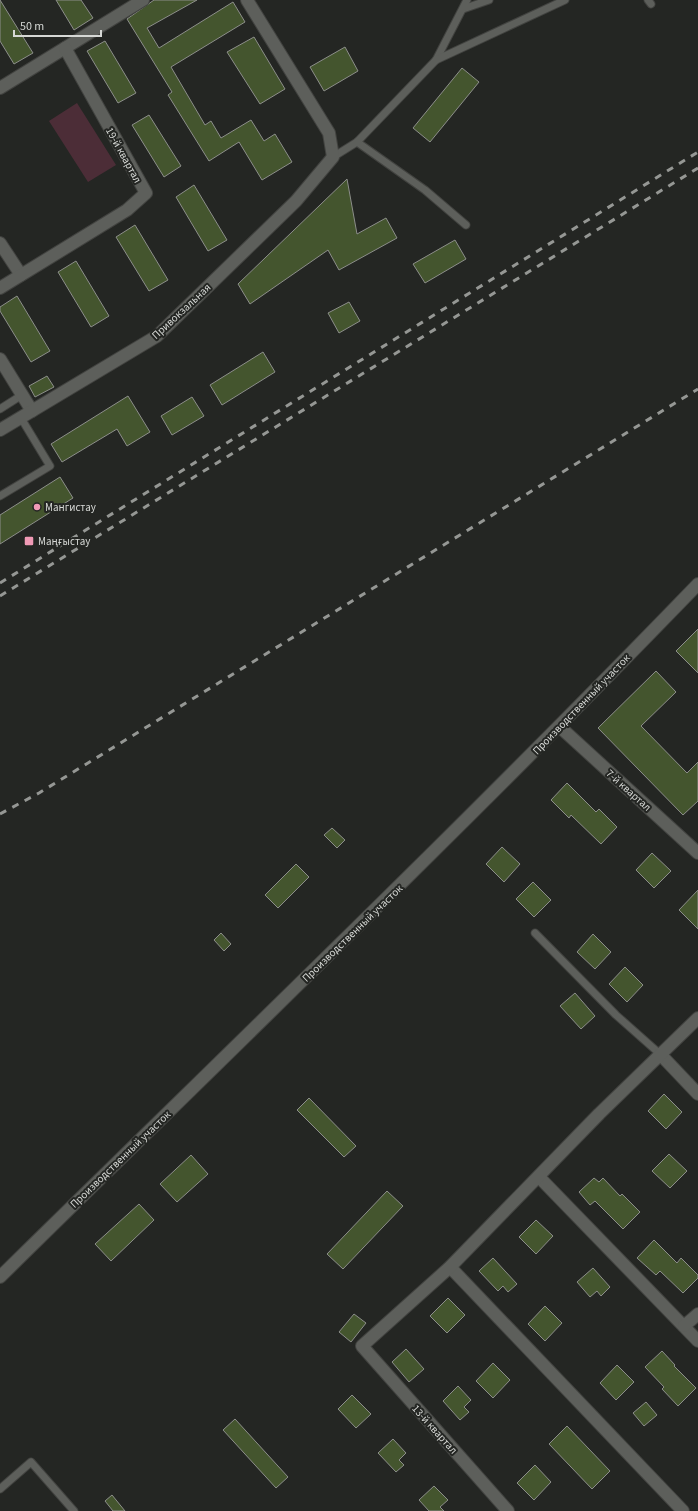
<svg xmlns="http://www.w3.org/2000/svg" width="698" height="1511" font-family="'Source Sans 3',sans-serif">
<rect width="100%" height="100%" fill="#242623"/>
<!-- green -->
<path fill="#4c2d37" d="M 77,103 L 116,165 L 88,182 L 49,121 Z"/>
<!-- building -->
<g fill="#44552e" stroke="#8c8e8a">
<path d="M 0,0 L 33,53 L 14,64 L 0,41 Z"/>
<path d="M 56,0 L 81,0 L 93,18 L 74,30 Z"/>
<path d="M 154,0 L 197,0 L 147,28 L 159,48 L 233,2 L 245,22 L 171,67 L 205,125 L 211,121 L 221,138 L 251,120 L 264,141 L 275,134 L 292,162 L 262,180 L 239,142 L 209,161 L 168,95 L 172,92 L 127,19 Z"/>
<path d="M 254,37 L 285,89 L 260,104 L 227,52 Z"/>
<path d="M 105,41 L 136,93 L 118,103 L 87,51 Z"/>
<path d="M 345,47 L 358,71 L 324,91 L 310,67 Z"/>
<path d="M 462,68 L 479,82 L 430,142 L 413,128 Z"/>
<path d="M 149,115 L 181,166 L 164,177 L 132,125 Z"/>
<path d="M 347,179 L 357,234 L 386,218 L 397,238 L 339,270 L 328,250 L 250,304 L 238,284 Z"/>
<path d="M 194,185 L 227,240 L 208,251 L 176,197 Z"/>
<path d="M 135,225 L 168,280 L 149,291 L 116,237 Z"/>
<path d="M 455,240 L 466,259 L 425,283 L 413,264 Z"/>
<path d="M 76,261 L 109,316 L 91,327 L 58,272 Z"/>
<path d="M 17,296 L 50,351 L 31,362 L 0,311 L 0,307 Z"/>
<path d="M 349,302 L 360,321 L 339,333 L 328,313 Z"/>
<path d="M 263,352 L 275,372 L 222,405 L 210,385 Z"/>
<path d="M 47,376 L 54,387 L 35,397 L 29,386 Z"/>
<path d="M 128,396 L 150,432 L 127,446 L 117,429 L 62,462 L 51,444 Z"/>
<path d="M 192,397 L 204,416 L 172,435 L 161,416 Z"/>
<path d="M 60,477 L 73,498 L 0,544 L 0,515 Z"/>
<path d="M 698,629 L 698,673 L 676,651 Z"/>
<path d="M 656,671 L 676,692 L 641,726 L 687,773 L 698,762 L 698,801 L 683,815 L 598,728 Z"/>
<path d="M 567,783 L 596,812 L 599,809 L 617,827 L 601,844 L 571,815 L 569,818 L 551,800 Z"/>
<path d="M 332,828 L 345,840 L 337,848 L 324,835 Z"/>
<path d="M 502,847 L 520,864 L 504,882 L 486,864 Z"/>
<path d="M 652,853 L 671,871 L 654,888 L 636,870 Z"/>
<path d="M 296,864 L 309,877 L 278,908 L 265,895 Z"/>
<path d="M 533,882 L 551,900 L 534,917 L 516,899 Z"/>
<path d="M 698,890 L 698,929 L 679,910 Z"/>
<path d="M 221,933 L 231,944 L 224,951 L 214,940 Z"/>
<path d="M 593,934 L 611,952 L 595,969 L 577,952 Z"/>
<path d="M 625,967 L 643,985 L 627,1002 L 609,984 Z"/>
<path d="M 575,993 L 595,1016 L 581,1029 L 560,1006 Z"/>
<path d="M 664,1094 L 682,1112 L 666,1129 L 648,1111 Z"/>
<path d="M 309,1098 L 356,1146 L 344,1157 L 297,1110 Z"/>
<path d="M 669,1154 L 687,1171 L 670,1188 L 652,1171 Z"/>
<path d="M 191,1155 L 208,1174 L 177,1202 L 160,1184 Z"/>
<path d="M 594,1178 L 599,1182 L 603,1178 L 620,1196 L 622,1194 L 640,1212 L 623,1229 L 595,1201 L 590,1205 L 579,1192 Z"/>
<path d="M 387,1191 L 403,1206 L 343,1269 L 327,1254 Z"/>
<path d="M 139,1204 L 154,1220 L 111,1261 L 95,1244 Z"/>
<path d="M 536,1220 L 553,1236 L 536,1254 L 519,1237 Z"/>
<path d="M 654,1240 L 677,1263 L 681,1258 L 698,1275 L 698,1278 L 683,1293 L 660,1271 L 656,1275 L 637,1258 Z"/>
<path d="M 493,1258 L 517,1284 L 508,1292 L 503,1286 L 498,1291 L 479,1271 Z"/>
<path d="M 593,1268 L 610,1287 L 601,1296 L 597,1291 L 590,1297 L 577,1282 Z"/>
<path d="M 448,1298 L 465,1315 L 447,1333 L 430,1316 Z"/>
<path d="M 545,1306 L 562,1323 L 545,1341 L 528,1324 Z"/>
<path d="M 354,1314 L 366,1323 L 351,1342 L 339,1332 Z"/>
<path d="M 406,1349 L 424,1369 L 409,1382 L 392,1362 Z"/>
<path d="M 662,1351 L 675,1365 L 674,1366 L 696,1388 L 678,1406 L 662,1389 L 664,1387 L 645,1367 Z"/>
<path d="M 493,1363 L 510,1380 L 493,1398 L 476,1381 Z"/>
<path d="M 617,1365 L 634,1382 L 616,1400 L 600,1383 Z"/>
<path d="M 458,1386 L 471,1400 L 464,1407 L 469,1412 L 460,1420 L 443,1401 Z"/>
<path d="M 352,1395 L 371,1414 L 356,1428 L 338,1409 Z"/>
<path d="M 646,1402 L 657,1415 L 644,1426 L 633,1413 Z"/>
<path d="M 235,1419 L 288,1477 L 276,1488 L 223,1430 Z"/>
<path d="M 567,1426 L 610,1471 L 592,1489 L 549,1444 Z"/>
<path d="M 393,1439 L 406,1453 L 399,1460 L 404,1465 L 396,1472 L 378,1453 Z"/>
<path d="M 535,1465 L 551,1482 L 534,1500 L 517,1483 Z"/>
<path d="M 434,1486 L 448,1500 L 440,1507 L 444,1511 L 429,1511 L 419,1500 Z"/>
<path d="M 112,1495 L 125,1511 L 113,1511 L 105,1501 Z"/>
</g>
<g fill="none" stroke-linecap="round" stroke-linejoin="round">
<defs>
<g id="service">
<path d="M 648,0 L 651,4"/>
<path d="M 463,9 L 489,0"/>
<path d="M 436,60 L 467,0"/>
<path d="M 357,142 L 425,190 L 466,225"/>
<path d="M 333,157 L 357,142 L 436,60 L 565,0"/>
<path d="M 0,409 L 22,395"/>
<path d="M 0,496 L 50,466 L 21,418"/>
<path d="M 535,933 L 616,1015 L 660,1054"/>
<path d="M 0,1489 L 31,1462 L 74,1511"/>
</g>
<g id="minor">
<path d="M 0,88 L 143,0"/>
<path d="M 0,243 L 21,275"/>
<path d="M 0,288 L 127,210 L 146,193 L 65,48"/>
<path d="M 0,359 L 32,411"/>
<path d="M 560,727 L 698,853"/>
<path d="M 660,1054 L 698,1094"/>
<path d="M 539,1177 L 698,1341"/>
<path d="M 450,1267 L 683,1511"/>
<path d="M 0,1277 C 234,1047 470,820 698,584"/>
<path d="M 684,1326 L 698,1314"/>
<path d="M 508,1511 L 362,1346 L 450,1267 L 599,1114 L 698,1018"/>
</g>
<path id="tertiary" d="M 0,430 L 157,336 L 296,201 L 333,157 L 329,133 L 247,0"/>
</defs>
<!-- service casing -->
<use href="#service" stroke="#424340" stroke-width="9"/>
<!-- minor casing -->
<use href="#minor" stroke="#424340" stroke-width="14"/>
<!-- tertiary casing -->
<use href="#tertiary" stroke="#424340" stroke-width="14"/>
<!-- service -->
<use href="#service" stroke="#5d5f5b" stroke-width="7"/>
<!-- minor -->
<use href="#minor" stroke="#5d5f5b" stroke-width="12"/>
<!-- tertiary -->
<use href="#tertiary" stroke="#5d5f5b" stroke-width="12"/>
<!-- rail -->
<g stroke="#959794" stroke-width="3" stroke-dasharray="7 7" stroke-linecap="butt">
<path d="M 0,583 L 698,152"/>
<path d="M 0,596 L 698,168"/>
<path d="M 0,814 L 39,793 L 698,389"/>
</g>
</g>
<!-- markers -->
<g fill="#f09ab5" stroke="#242623" stroke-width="1.5">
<circle cx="37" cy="507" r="4"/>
<rect x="24" y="536" width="10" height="10" rx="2"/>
</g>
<g text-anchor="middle" stroke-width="4" stroke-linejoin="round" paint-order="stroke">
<!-- street labels -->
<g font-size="11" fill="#d6d8d5" stroke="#242623">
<text transform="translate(124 155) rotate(61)" y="4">19-й квартал</text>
<text transform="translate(181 311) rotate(-43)" y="4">Привокзальная</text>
<text transform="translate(581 704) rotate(-46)" y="4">Производственный участок</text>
<text transform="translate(629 790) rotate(42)" y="4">7-й квартал</text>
<text transform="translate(352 933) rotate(-44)" y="4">Производственный участок</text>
<text transform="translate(120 1159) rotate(-44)" y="4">Производственный участок</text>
<text transform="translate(435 1429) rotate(48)" y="4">13-й квартал</text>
</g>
<!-- poi labels -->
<g font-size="11" fill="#d6d8d5" stroke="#242623" text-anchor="start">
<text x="45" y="511">Мангистау</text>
<text x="38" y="545">Маңғыстау</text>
</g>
</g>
<!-- scale -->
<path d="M14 30v6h87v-6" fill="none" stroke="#d6d8d5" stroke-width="2"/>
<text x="20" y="30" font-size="12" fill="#d6d8d5" stroke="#242623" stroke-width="3" paint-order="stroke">50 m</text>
</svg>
